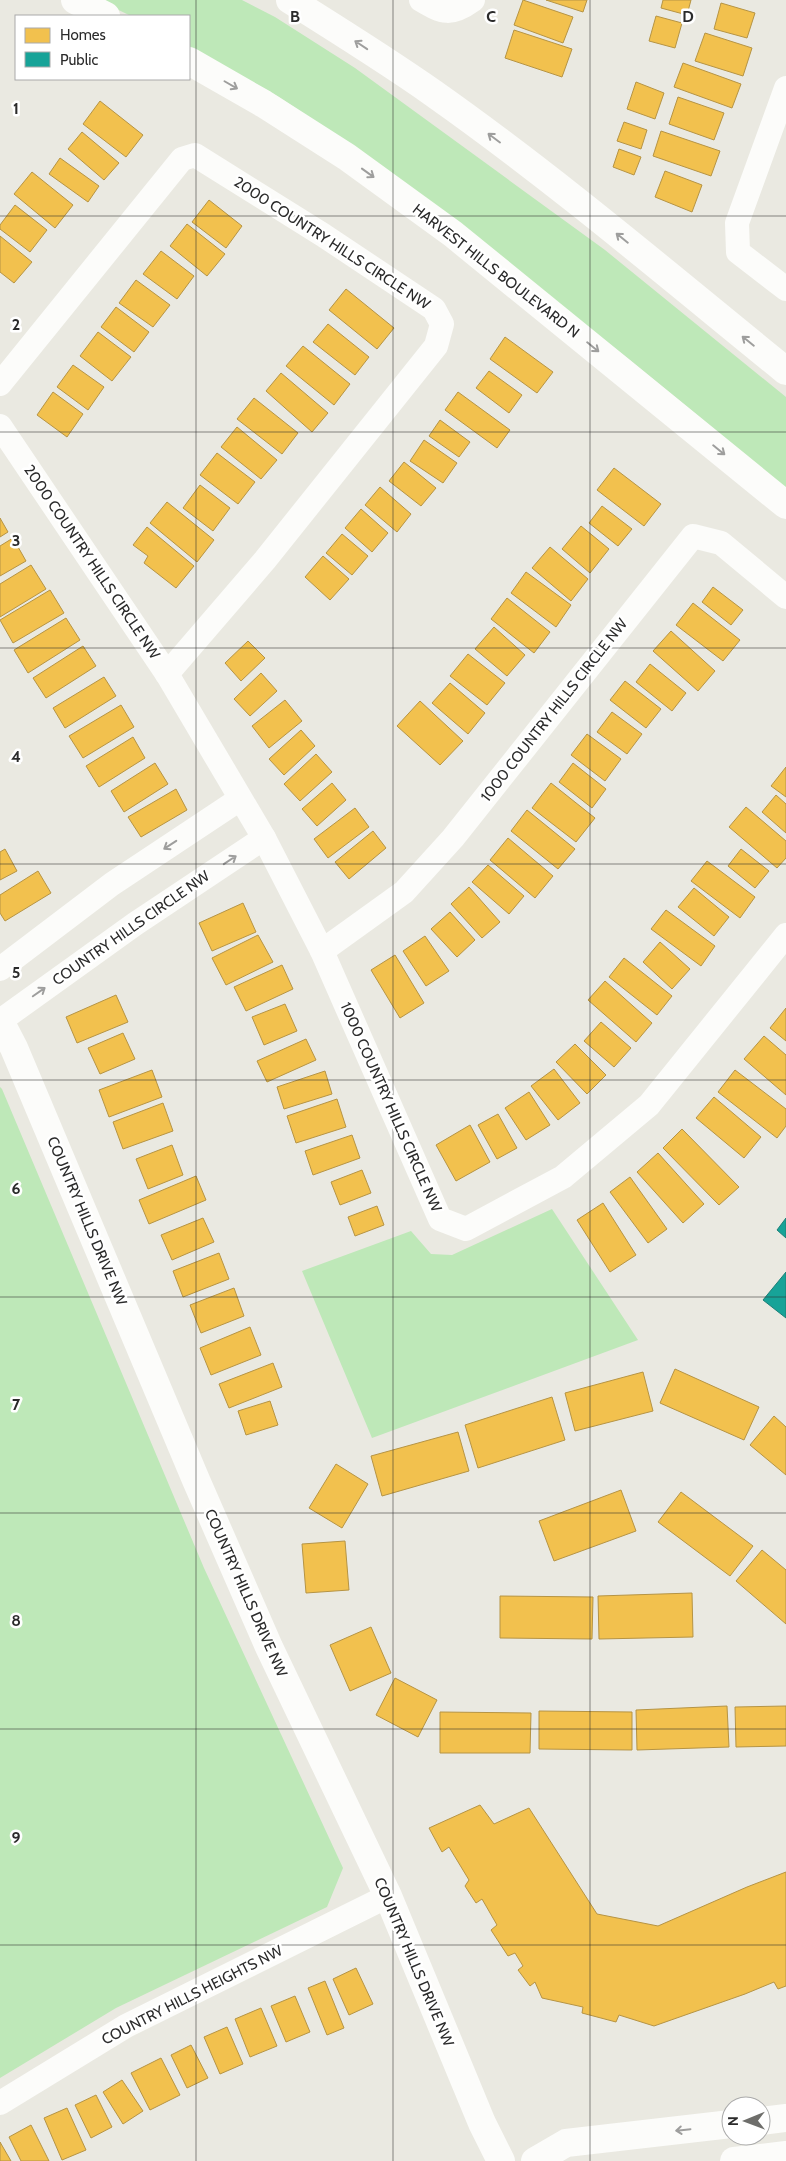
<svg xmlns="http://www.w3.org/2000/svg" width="786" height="2161" font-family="Cabin,sans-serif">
<rect width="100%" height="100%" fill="#eae9e1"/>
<!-- green -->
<g fill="#bee8b8">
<path d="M 98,0 L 242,0 L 275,17 L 355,68 L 605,250 L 786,397 L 786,488 L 630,360 L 385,168 L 279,97 L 189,46 L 189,16 L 131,16 Z"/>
<path d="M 0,1087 L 2,1089 L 204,1568 L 343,1868 L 327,1907 L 116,2008 L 0,2078 Z"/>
<path d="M 552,1209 L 638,1340 L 372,1438 L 302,1271 L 411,1231 L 431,1254 L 452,1255 Z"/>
</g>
<!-- homes -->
<g fill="#f2c14e" stroke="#b69444">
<path d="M 523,0 L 573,17 L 563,43 L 514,25 Z"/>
<path d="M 546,0 L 587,0 L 583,12 Z"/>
<path d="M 663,0 L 691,0 L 687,15 L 661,8 Z"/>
<path d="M 721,3 L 755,13 L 747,38 L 714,29 Z"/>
<path d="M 656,16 L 682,23 L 675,48 L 649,41 Z"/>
<path d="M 514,30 L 572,49 L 562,77 L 505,58 Z"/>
<path d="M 705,33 L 752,48 L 743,76 L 695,61 Z"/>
<path d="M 683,63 L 741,84 L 732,108 L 674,87 Z"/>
<path d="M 636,82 L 664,93 L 655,119 L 627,109 Z"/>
<path d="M 678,97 L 724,113 L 714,140 L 669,124 Z"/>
<path d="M 100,101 L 143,135 L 126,157 L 83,124 Z"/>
<path d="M 624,122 L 647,130 L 641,149 L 617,141 Z"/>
<path d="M 661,131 L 720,151 L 711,176 L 653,156 Z"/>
<path d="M 82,132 L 119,163 L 104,180 L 68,149 Z"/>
<path d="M 619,149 L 641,157 L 634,175 L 613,167 Z"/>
<path d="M 60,158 L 99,186 L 88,202 L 49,174 Z"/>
<path d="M 665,171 L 702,185 L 692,212 L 655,197 Z"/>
<path d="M 32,172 L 73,205 L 55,228 L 14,194 Z"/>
<path d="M 209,200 L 242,226 L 226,248 L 192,222 Z"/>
<path d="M 15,205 L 47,230 L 30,252 L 0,229 L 0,225 Z"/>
<path d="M 187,224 L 225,254 L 207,276 L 170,246 Z"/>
<path d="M 0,236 L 32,262 L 14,283 L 0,272 Z"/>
<path d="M 161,251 L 194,276 L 177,299 L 143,274 Z"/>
<path d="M 136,280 L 170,305 L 153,327 L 119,303 Z"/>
<path d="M 346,289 L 394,328 L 377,349 L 329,310 Z"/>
<path d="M 116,307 L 149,332 L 134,352 L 101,327 Z"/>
<path d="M 328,324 L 369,357 L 355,375 L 313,342 Z"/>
<path d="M 98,332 L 131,357 L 112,381 L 80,356 Z"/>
<path d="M 505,337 L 553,372 L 537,393 L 490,359 Z"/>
<path d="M 303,346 L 350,384 L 334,405 L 286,366 Z"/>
<path d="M 73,365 L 104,387 L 88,410 L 57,387 Z"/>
<path d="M 489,371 L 522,395 L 509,413 L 476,388 Z"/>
<path d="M 281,373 L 328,413 L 312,432 L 266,391 Z"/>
<path d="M 53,392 L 83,414 L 67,437 L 37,415 Z"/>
<path d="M 458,392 L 510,430 L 497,448 L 445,410 Z"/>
<path d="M 254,398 L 298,433 L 282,454 L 237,419 Z"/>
<path d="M 440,420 L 470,442 L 459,457 L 429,436 Z"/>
<path d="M 237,427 L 277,460 L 261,479 L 221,447 Z"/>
<path d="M 424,440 L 457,463 L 443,483 L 410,461 Z"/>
<path d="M 217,453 L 255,482 L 238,504 L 200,475 Z"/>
<path d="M 404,462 L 436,488 L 421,506 L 389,481 Z"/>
<path d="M 614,468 L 661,504 L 644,526 L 597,490 Z"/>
<path d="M 200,485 L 230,508 L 213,531 L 183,508 Z"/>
<path d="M 380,487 L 411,514 L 397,532 L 365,505 Z"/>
<path d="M 167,502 L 214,540 L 197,562 L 150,523 Z"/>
<path d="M 602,506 L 632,529 L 618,546 L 589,523 Z"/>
<path d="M 361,509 L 388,533 L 372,552 L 345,528 Z"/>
<path d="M 0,518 L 8,532 L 0,537 Z"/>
<path d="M 581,526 L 609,549 L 590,573 L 562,549 Z"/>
<path d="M 147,527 L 194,566 L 176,588 L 144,563 L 148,556 L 133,545 Z"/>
<path d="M 342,534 L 368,556 L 352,575 L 326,553 Z"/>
<path d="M 13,538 L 26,561 L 0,576 L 0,546 Z"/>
<path d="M 550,547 L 588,579 L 571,601 L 532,568 Z"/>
<path d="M 323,556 L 349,579 L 330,600 L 305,577 Z"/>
<path d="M 31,565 L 46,589 L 0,617 L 0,584 Z"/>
<path d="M 526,572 L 571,605 L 556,627 L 511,593 Z"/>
<path d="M 713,587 L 743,610 L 731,625 L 702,602 Z"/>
<path d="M 50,590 L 64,613 L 13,643 L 0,620 Z"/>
<path d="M 507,598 L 550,632 L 534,653 L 491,619 Z"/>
<path d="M 693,603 L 740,640 L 723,661 L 676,625 Z"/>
<path d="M 66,618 L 80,640 L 28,673 L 14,650 Z"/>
<path d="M 494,627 L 525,655 L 507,676 L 475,649 Z"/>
<path d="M 671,631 L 715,671 L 698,691 L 653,651 Z"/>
<path d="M 248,641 L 265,658 L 241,681 L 225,663 Z"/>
<path d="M 83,646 L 96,666 L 46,698 L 33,678 Z"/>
<path d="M 468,654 L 505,683 L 487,705 L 450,676 Z"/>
<path d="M 650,664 L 686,693 L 672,711 L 636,682 Z"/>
<path d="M 261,673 L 277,691 L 250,716 L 234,699 Z"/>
<path d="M 104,677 L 116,696 L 65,728 L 53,708 Z"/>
<path d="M 625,681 L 661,709 L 646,728 L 610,700 Z"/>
<path d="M 450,683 L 485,713 L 468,734 L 432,703 Z"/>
<path d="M 285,700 L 302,721 L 269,748 L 252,726 Z"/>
<path d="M 420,701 L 463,741 L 440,765 L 397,726 Z"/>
<path d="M 121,705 L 134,727 L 83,758 L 69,736 Z"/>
<path d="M 612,712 L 642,734 L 627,754 L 597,732 Z"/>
<path d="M 301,730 L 315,746 L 284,775 L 269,759 Z"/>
<path d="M 587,734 L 621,759 L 605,781 L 571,755 Z"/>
<path d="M 133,737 L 145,758 L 99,787 L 86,766 Z"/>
<path d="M 316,754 L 332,772 L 300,801 L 284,784 Z"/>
<path d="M 155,763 L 168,784 L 124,812 L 111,791 Z"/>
<path d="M 573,763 L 606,789 L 592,808 L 559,782 Z"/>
<path d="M 786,767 L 786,797 L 771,786 Z"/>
<path d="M 332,783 L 346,800 L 317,826 L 302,809 Z"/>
<path d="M 551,783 L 595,818 L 576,842 L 532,808 Z"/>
<path d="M 176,789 L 187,810 L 141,837 L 128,817 Z"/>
<path d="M 776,795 L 786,804 L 786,833 L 762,812 Z"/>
<path d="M 746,807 L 786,841 L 786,858 L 777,868 L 729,827 Z"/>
<path d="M 355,808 L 369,827 L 328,858 L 314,839 Z"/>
<path d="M 527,810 L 575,849 L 558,869 L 511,831 Z"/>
<path d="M 373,831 L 386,848 L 349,879 L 335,862 Z"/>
<path d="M 508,838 L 553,876 L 535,898 L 490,860 Z"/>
<path d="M 5,849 L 17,871 L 0,880 L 0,852 Z"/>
<path d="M 741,849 L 769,871 L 755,888 L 728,866 Z"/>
<path d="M 707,861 L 755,897 L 740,918 L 691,881 Z"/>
<path d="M 488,865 L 524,896 L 509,914 L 472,882 Z"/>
<path d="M 38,871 L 51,893 L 5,921 L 0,913 L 0,895 Z"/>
<path d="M 469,887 L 500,922 L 482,938 L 451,904 Z"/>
<path d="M 694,888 L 729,917 L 714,936 L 678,907 Z"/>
<path d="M 243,903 L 256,932 L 212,951 L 199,923 Z"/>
<path d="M 666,910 L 715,946 L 701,966 L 651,929 Z"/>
<path d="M 450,912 L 475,940 L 457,957 L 431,929 Z"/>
<path d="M 258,935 L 273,962 L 226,985 L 212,958 Z"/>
<path d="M 425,936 L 449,971 L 426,986 L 403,951 Z"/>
<path d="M 660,942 L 690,969 L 672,989 L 643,962 Z"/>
<path d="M 395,955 L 424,1003 L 400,1018 L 371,970 Z"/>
<path d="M 624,958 L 672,996 L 657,1015 L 609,977 Z"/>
<path d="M 282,965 L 293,989 L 246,1011 L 234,987 Z"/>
<path d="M 605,981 L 652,1023 L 636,1042 L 588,1000 Z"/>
<path d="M 116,995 L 128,1022 L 77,1043 L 66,1017 Z"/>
<path d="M 285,1004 L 297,1031 L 264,1045 L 252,1017 Z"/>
<path d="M 786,1008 L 786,1041 L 770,1028 Z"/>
<path d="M 601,1022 L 631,1048 L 614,1067 L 584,1041 Z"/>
<path d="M 123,1033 L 135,1059 L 100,1074 L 88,1048 Z"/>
<path d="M 764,1036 L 786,1055 L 786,1095 L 744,1059 Z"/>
<path d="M 306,1039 L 316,1060 L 267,1082 L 257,1061 Z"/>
<path d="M 575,1044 L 606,1075 L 587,1094 L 556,1062 Z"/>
<path d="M 554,1069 L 580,1103 L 558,1120 L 531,1086 Z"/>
<path d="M 152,1070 L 162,1097 L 109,1117 L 99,1090 Z"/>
<path d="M 735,1070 L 786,1109 L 786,1126 L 777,1138 L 718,1092 Z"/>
<path d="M 325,1071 L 332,1094 L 284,1109 L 277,1087 Z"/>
<path d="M 529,1092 L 550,1125 L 526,1140 L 505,1108 Z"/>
<path d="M 714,1097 L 761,1137 L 744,1158 L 696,1118 Z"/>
<path d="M 337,1099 L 346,1127 L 296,1143 L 287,1116 Z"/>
<path d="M 163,1103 L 173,1131 L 123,1149 L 113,1122 Z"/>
<path d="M 498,1114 L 517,1148 L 497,1159 L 478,1125 Z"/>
<path d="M 470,1125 L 490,1162 L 456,1181 L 436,1145 Z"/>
<path d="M 682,1129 L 739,1187 L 719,1205 L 663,1148 Z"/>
<path d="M 352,1135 L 360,1158 L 313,1175 L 305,1151 Z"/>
<path d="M 172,1145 L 183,1175 L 148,1189 L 136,1159 Z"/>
<path d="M 658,1153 L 704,1204 L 683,1223 L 637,1172 Z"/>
<path d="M 362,1170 L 371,1193 L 340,1205 L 331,1182 Z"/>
<path d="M 196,1176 L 206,1200 L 149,1224 L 139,1200 Z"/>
<path d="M 630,1177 L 667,1229 L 648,1243 L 610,1192 Z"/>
<path d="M 603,1203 L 636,1255 L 610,1272 L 577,1220 Z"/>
<path d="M 377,1206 L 384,1225 L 355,1236 L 348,1217 Z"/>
<path d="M 203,1218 L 214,1242 L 172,1260 L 161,1235 Z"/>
<path d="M 219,1253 L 229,1279 L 183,1297 L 173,1271 Z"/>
<path d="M 234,1288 L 244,1316 L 201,1333 L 190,1305 Z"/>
<path d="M 250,1327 L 261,1355 L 211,1375 L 200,1348 Z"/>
<path d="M 273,1363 L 282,1387 L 229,1408 L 219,1384 Z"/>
<path d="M 675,1369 L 759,1407 L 744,1440 L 660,1403 Z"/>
<path d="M 643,1372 L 653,1411 L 575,1431 L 565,1393 Z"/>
<path d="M 552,1397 L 565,1440 L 478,1468 L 465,1425 Z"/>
<path d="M 270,1401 L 278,1425 L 246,1435 L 238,1411 Z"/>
<path d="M 774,1416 L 786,1427 L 786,1475 L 750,1445 Z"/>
<path d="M 458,1432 L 469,1471 L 382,1496 L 371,1456 Z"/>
<path d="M 336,1464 L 368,1484 L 342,1528 L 309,1508 Z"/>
<path d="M 621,1490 L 636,1531 L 554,1561 L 539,1521 Z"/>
<path d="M 681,1492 L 753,1546 L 730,1576 L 658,1522 Z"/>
<path d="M 345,1541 L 349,1590 L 306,1593 L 302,1544 Z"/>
<path d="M 762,1550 L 786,1570 L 786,1624 L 736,1581 Z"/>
<path d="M 692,1593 L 693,1637 L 599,1639 L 598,1596 Z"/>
<path d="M 500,1596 L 593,1597 L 592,1639 L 500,1638 Z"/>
<path d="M 371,1627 L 391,1673 L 350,1691 L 330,1645 Z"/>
<path d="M 395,1678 L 437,1700 L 418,1737 L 376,1715 Z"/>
<path d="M 727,1706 L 729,1747 L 637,1750 L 636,1710 Z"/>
<path d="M 786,1706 L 786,1746 L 736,1747 L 735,1707 Z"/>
<path d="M 539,1711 L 632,1712 L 632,1750 L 539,1749 Z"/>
<path d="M 440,1712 L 531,1713 L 530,1753 L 440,1753 Z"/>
<path d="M 480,1805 L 494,1824 L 529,1808 L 597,1914 L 658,1926 L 747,1887 L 786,1872 L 786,1986 L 778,1989 L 774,1982 L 745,1994 L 654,2026 L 619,2015 L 616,2022 L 582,2013 L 583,2007 L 542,1998 L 535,1982 L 530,1986 L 518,1970 L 523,1966 L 515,1953 L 508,1956 L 491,1930 L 497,1925 L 482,1899 L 476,1903 L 465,1886 L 469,1880 L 449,1847 L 442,1852 L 429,1828 Z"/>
<path d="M 356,1968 L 373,2004 L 349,2015 L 333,1979 Z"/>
<path d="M 325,1981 L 344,2028 L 327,2035 L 308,1988 Z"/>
<path d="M 295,1996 L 310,2032 L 286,2042 L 271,2006 Z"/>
<path d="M 261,2008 L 277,2046 L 250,2057 L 235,2019 Z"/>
<path d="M 227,2027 L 243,2064 L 220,2074 L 204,2037 Z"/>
<path d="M 191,2045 L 208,2078 L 187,2088 L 171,2055 Z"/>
<path d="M 161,2058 L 180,2095 L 150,2110 L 131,2073 Z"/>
<path d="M 122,2080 L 143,2111 L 123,2124 L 103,2092 Z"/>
<path d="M 96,2095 L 112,2127 L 91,2138 L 75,2105 Z"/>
<path d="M 67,2108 L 86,2150 L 62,2160 L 44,2118 Z"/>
<path d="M 31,2125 L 49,2161 L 21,2161 L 9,2137 Z"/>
<path d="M 0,2142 L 11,2161 L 0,2161 Z"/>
</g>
<!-- public -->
<g fill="#17a398" stroke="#1d7f77">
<path d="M 786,1218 L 786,1238 L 777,1230 Z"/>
<path d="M 786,1272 L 786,1318 L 763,1300 Z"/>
</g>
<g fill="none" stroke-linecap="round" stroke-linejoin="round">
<!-- street -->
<g stroke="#fcfcfa" stroke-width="24">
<path d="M 421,0 C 443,13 451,16 473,0"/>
<path d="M 786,88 L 737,223 L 738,252 L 786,289"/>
<path d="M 0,384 L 182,159 L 195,155 L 323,235 L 434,309 L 442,324 L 436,346 L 265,560 L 167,674"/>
<path d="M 0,426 L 167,674 L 264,838 L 322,951 L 440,1219 L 466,1229 L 563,1177 L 649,1105 L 786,935"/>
<path d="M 322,951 L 404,892 L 453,838 L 693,536 L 721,543 L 786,597"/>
<path d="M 0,969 L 112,884 L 240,799"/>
<path d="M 0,1021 L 135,924 L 264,838"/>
<path d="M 0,2103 L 126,2026 L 388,1896"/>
</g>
<!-- secondary -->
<g stroke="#fcfcfa" stroke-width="28">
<path d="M 75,0 L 106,16"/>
<path d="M 290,0 C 338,30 386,60 433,93 C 555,179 670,277 786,371"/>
<path d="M 189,61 L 264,104 L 347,157 L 453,234 L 786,505"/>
<path d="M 0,1021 L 14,1048 L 196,1480 L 269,1647 L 388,1896 L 482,2123 L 501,2161"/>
<path d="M 761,2121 L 786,2118"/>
<path d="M 535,2161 L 566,2143 L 731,2124"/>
<path d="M 734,2161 L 786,2155"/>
</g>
</g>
<!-- one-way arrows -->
<defs><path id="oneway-shaft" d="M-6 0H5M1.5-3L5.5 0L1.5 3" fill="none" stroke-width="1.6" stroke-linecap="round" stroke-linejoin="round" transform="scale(1.25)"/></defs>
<g stroke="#9e9e9d">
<use href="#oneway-shaft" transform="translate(361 45) rotate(-146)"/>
<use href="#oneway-shaft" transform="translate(231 85) rotate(30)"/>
<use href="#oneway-shaft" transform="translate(494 138) rotate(-143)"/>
<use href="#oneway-shaft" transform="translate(368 173) rotate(36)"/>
<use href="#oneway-shaft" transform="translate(622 238) rotate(-141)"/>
<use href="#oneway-shaft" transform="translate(748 341) rotate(-141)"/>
<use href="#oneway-shaft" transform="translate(593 347) rotate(39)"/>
<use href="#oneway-shaft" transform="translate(719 450) rotate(39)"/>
<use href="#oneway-shaft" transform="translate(170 845) rotate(147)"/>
<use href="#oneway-shaft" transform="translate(230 860) rotate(-34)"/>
<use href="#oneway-shaft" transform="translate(39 992) rotate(-35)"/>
<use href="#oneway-shaft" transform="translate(683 2130) rotate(174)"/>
</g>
<!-- grid -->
<path fill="none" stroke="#2b2b2b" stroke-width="1" stroke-opacity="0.55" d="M 196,0 L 196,2161M 393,0 L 393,2161M 590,0 L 590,2161M 0,216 L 786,216M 0,432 L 786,432M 0,648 L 786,648M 0,864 L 786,864M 0,1080 L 786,1080M 0,1297 L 786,1297M 0,1513 L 786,1513M 0,1729 L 786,1729M 0,1945 L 786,1945"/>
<g text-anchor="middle" stroke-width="5" stroke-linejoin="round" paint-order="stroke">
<!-- street labels -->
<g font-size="15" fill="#2b2b2b" stroke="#fff">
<text transform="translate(332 243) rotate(33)" y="5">2000 COUNTRY HILLS CIRCLE NW</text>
<text transform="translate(496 271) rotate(38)" y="5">HARVEST HILLS BOULEVARD N</text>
<text transform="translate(92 562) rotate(56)" y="5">2000 COUNTRY HILLS CIRCLE NW</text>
<text transform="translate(554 710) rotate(-52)" y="5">1000 COUNTRY HILLS CIRCLE NW</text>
<text transform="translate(131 928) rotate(-35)" y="5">COUNTRY HILLS CIRCLE NW</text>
<text transform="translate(391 1107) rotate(66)" y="5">1000 COUNTRY HILLS CIRCLE NW</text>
<text transform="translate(87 1221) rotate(67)" y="5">COUNTRY HILLS DRIVE NW</text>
<text transform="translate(246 1593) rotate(66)" y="5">COUNTRY HILLS DRIVE NW</text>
<text transform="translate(414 1962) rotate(67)" y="5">COUNTRY HILLS DRIVE NW</text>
<text transform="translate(192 1995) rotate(-27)" y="5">COUNTRY HILLS HEIGHTS NW</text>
</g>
</g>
<g font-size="16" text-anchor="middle" font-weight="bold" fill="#2b2b2b" stroke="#fff" stroke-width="5" stroke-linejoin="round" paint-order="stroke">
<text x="295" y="22">B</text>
<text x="491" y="22">C</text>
<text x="688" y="22">D</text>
<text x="16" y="114">1</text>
<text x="16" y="330">2</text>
<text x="16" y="546">3</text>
<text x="16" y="762">4</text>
<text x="16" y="978">5</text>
<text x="16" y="1194">6</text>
<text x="16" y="1410">7</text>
<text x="16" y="1626">8</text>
<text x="16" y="1843">9</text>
</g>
<!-- legend -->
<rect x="15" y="15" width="175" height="65" fill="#ffffff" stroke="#aaaaaa"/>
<rect x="25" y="28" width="25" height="15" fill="#f2c14e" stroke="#aaaaaa"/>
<text x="60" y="40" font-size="15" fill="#2b2b2b">Homes</text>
<rect x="25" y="52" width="25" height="15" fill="#17a398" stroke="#aaaaaa"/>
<text x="60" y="65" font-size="15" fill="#2b2b2b">Public</text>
<!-- north arrow -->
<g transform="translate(746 2121) rotate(269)"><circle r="24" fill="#ffffff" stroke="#aaaaaa"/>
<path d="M0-4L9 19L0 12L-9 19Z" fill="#6e6e6b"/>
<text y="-8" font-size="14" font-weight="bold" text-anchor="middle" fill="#2b2b2b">N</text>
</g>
</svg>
